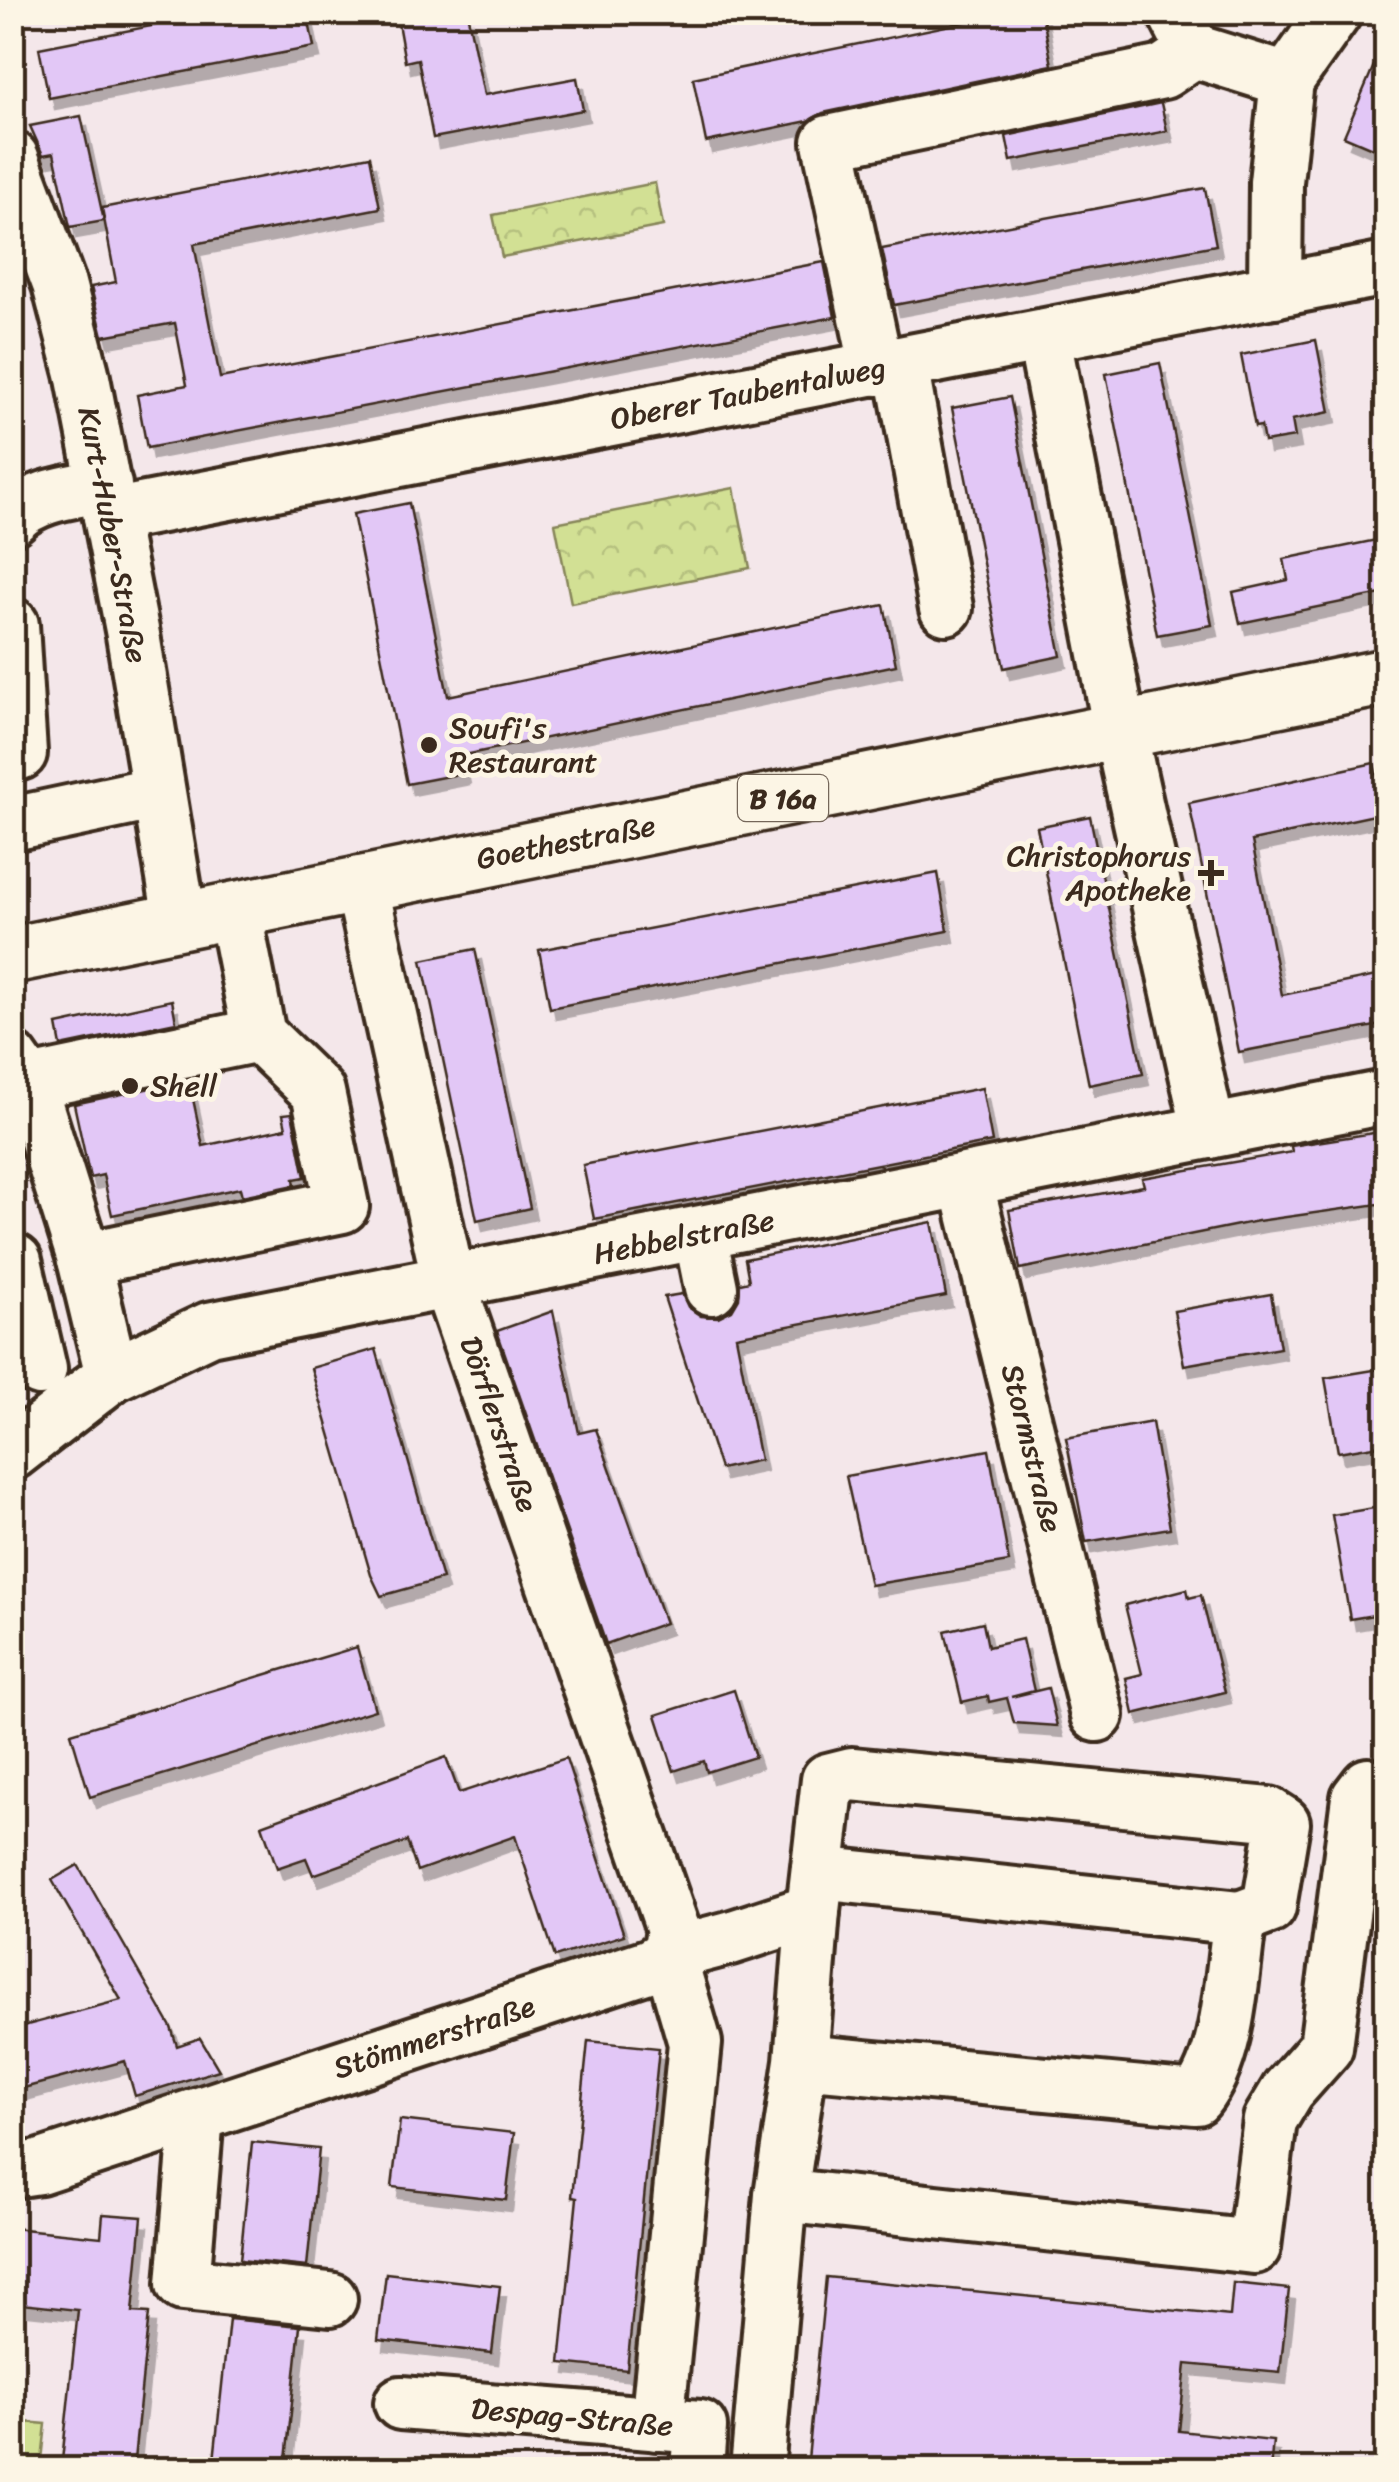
<svg xmlns="http://www.w3.org/2000/svg" width="1399" height="2482" font-family="Sriracha,sans-serif">
<defs>
<pattern id="park-crowns" width="20" height="18" patternUnits="userSpaceOnUse" patternTransform="scale(2.5)"><rect width="20" height="18" fill="#d2e094"/><path d="M2 6a3 3 0 1 1 6 0M12 15a3 3 0 1 1 6 0" fill="none" stroke="#b5c07f"/></pattern>
<filter id="shadow"><feDropShadow dx="6" dy="11" stdDeviation="0" flood-color="#0004"/></filter>
</defs>
<rect width="100%" height="100%" fill="#f4e7ea"/>
<filter id="ink" filterUnits="userSpaceOnUse"><feTurbulence type="fractalNoise" baseFrequency=".01" numOctaves="2"/><feDisplacementMap in="SourceGraphic" scale="20" xChannelSelector="R" yChannelSelector="G"/><feConvolveMatrix kernelMatrix="1 2 1 2 8 2 1 2 1" color-interpolation-filters="sRGB"/></filter>
<g filter="url(#ink)">
<!-- park -->
<g fill="url(#park-crowns)" stroke="#868559" stroke-width="2.5">
<path d="M 655,183 L 663,226 L 502,257 L 493,215 Z"/>
<path d="M 734,488 L 750,568 L 571,603 L 555,523 Z"/>
<path d="M 12,2421 L 46,2424 L 41,2469 L 13,2469 Z"/>
</g>
<!-- building -->
<g fill="#e2c7f6" stroke="#3b2a1e" stroke-width="2.5" filter="url(#shadow)">
<path d="M 222,12 L 307,12 L 314,47 L 49,98 L 39,48 Z"/>
<path d="M 396,12 L 467,12 L 484,95 L 577,78 L 583,110 L 433,138 L 418,59 L 405,62 Z"/>
<path d="M 1014,12 L 1042,12 L 1052,65 L 823,113 L 808,121 L 706,142 L 693,78 Z"/>
<path d="M 1386,37 L 1386,154 L 1344,136 Z"/>
<path d="M 1161,103 L 1167,131 L 1011,161 L 1006,136 Z"/>
<path d="M 81,116 L 104,221 L 70,227 L 54,153 L 43,155 L 30,126 Z"/>
<path d="M 370,156 L 380,208 L 194,244 L 220,378 L 824,262 L 835,317 L 147,448 L 137,395 L 187,385 L 175,323 L 103,336 L 91,287 L 116,282 L 102,208 Z"/>
<path d="M 1205,188 L 1216,245 L 894,305 L 882,249 Z"/>
<path d="M 1316,340 L 1330,412 L 1292,420 L 1295,437 L 1264,442 L 1261,426 L 1255,427 L 1241,355 Z"/>
<path d="M 1160,363 L 1212,625 L 1157,635 L 1106,374 Z"/>
<path d="M 1010,397 L 1061,656 L 1004,668 L 952,408 Z"/>
<path d="M 409,503 L 448,696 L 884,605 L 896,665 L 460,756 L 464,773 L 407,784 L 353,514 Z"/>
<path d="M 1386,538 L 1386,593 L 1240,623 L 1233,592 L 1288,580 L 1284,559 Z"/>
<path d="M 1374,763 L 1384,813 L 1252,841 L 1282,995 L 1386,974 L 1386,1024 L 1239,1052 L 1189,803 Z"/>
<path d="M 1090,816 L 1143,1074 L 1089,1085 L 1037,827 Z"/>
<path d="M 938,873 L 948,931 L 550,1008 L 539,950 Z"/>
<path d="M 475,949 L 530,1208 L 477,1220 L 422,960 Z"/>
<path d="M 172,1000 L 176,1022 L 61,1046 L 57,1025 Z"/>
<path d="M 189,1080 L 203,1146 L 286,1128 L 283,1114 L 292,1113 L 305,1177 L 294,1179 L 295,1185 L 242,1196 L 240,1188 L 112,1215 L 103,1175 L 90,1178 L 74,1104 Z"/>
<path d="M 982,1088 L 992,1142 L 594,1219 L 583,1165 Z"/>
<path d="M 1386,1131 L 1386,1203 L 1258,1221 L 1020,1269 L 1009,1210 L 1144,1186 L 1142,1178 L 1292,1152 L 1291,1146 Z"/>
<path d="M 932,1222 L 946,1296 L 736,1336 L 760,1460 L 720,1469 L 664,1297 L 682,1294 L 688,1307 L 701,1316 L 718,1317 L 732,1310 L 739,1298 L 740,1283 L 749,1281 L 745,1259 Z"/>
<path d="M 1271,1294 L 1280,1348 L 1184,1365 L 1174,1311 Z"/>
<path d="M 553,1311 L 579,1433 L 596,1429 L 665,1623 L 606,1644 L 497,1331 Z"/>
<path d="M 376,1349 L 442,1579 L 381,1596 L 371,1575 L 311,1368 Z"/>
<path d="M 1386,1368 L 1386,1444 L 1338,1452 L 1325,1378 Z"/>
<path d="M 1152,1422 L 1170,1528 L 1086,1542 L 1066,1438 Z"/>
<path d="M 989,1450 L 1009,1562 L 870,1585 L 846,1476 Z"/>
<path d="M 1386,1506 L 1386,1613 L 1350,1619 L 1332,1515 Z"/>
<path d="M 1187,1589 L 1189,1598 L 1201,1595 L 1225,1692 L 1134,1714 L 1126,1678 L 1142,1674 L 1125,1605 Z"/>
<path d="M 983,1622 L 988,1647 L 1022,1639 L 1034,1691 L 1011,1697 L 1048,1688 L 1057,1726 L 1014,1723 L 1007,1698 L 989,1702 L 988,1696 L 962,1702 L 945,1631 Z"/>
<path d="M 357,1647 L 375,1710 L 90,1797 L 71,1733 Z"/>
<path d="M 734,1690 L 755,1757 L 707,1772 L 704,1761 L 674,1771 L 656,1715 Z"/>
<path d="M 446,1757 L 459,1793 L 566,1758 L 624,1935 L 555,1957 L 515,1836 L 417,1871 L 407,1841 L 313,1875 L 306,1858 L 277,1868 L 262,1825 Z"/>
<path d="M 78,1865 L 171,2027 L 177,2046 L 200,2038 L 219,2070 L 135,2096 L 125,2061 L 12,2091 L 12,2029 L 121,2000 L 52,1880 Z"/>
<path d="M 588,2041 L 659,2048 L 627,2370 L 560,2363 L 577,2198 L 572,2197 Z"/>
<path d="M 400,2120 L 514,2133 L 506,2200 L 392,2187 Z"/>
<path d="M 252,2142 L 319,2149 L 307,2267 L 240,2260 Z"/>
<path d="M 103,2214 L 142,2217 L 133,2312 L 149,2313 L 133,2470 L 61,2470 L 78,2310 L 12,2303 L 12,2228 L 101,2237 Z"/>
<path d="M 386,2273 L 500,2286 L 492,2353 L 378,2340 Z"/>
<path d="M 826,2277 L 1230,2316 L 1233,2283 L 1289,2289 L 1280,2373 L 1186,2364 L 1179,2431 L 1273,2441 L 1270,2470 L 807,2470 Z"/>
<path d="M 229,2319 L 300,2326 L 285,2470 L 213,2470 Z"/>
</g>
<g fill="none" stroke-linecap="round" stroke-linejoin="round">
<defs>
<g id="minor">
<path d="M 1174,12 L 1194,51 L 1287,80 L 1276,182 L 1275,291"/>
<path d="M 1287,80 L 1335,12"/>
<path d="M 12,158 L 59,284 L 82,373 L 133,635 L 180,920"/>
<path d="M 1044,338 L 1120,731 L 1209,1132"/>
<path d="M 901,365 L 946,608"/>
<path d="M 877,369 L 829,142 L 1163,72 L 1194,51"/>
<path d="M 110,516 L 1386,269"/>
<path d="M 12,518 C 36,494 73,492 105,485"/>
<path d="M 12,625 L 20,753"/>
<path d="M 12,824 L 158,793"/>
<path d="M 361,883 L 449,1283 L 673,1929 L 669,1954 L 695,2043 L 657,2424"/>
<path d="M 12,1059 L 29,1083 L 84,1259 L 112,1375"/>
<path d="M 29,1083 L 259,1035"/>
<path d="M 966,1181 L 1097,1715"/>
<path d="M 700,1234 L 711,1288"/>
<path d="M 84,1259 L 342,1206 L 318,1092 L 259,1035 L 234,909"/>
<path d="M 12,1262 L 15,1261 L 40,1369"/>
<path d="M 12,1453 L 112,1375 L 209,1329 L 1386,1097"/>
<path d="M 818,1873 L 1240,1918"/>
<path d="M 197,2115 L 183,2284 L 330,2299"/>
<path d="M 12,2171 L 39,2167 L 651,1965 L 669,1954 L 730,1938 L 813,1911"/>
<path d="M 781,2195 L 1254,2247 L 1270,2120 L 1288,2090 L 1326,2047 L 1358,1798 L 1368,1785"/>
<path d="M 401,2403 L 700,2427 L 697,2470"/>
<path d="M 757,2470 L 781,2195 L 801,2061 L 813,1911 L 828,1780 L 852,1774 L 1269,1814 L 1283,1823 L 1269,1907 L 1240,1918 C 1231,1973 1231,2054 1196,2098 L 801,2061"/>
</g>
<path id="major" d="M 12,955 L 1386,677"/>
</defs>
<!-- minor casing -->
<use href="#minor" stroke="#3b2a1e" stroke-width="60"/>
<!-- major casing -->
<use href="#major" stroke="#3b2a1e" stroke-width="62"/>
<!-- minor -->
<use href="#minor" stroke="#fcf5e5" stroke-width="52"/>
<!-- major -->
<use href="#major" stroke="#fcf5e5" stroke-width="55"/>
</g>
</g>
<!-- markers -->
<g fill="#3b2a1e" stroke="#fcf5e5" stroke-width="4">
<circle cx="429" cy="745" r="10"/>
<path d="M1206 858h10v10h10v10h-10v10h-10v-10h-10v-10h10z"/>
<circle cx="130" cy="1086" r="10"/>
</g>
<g text-anchor="middle" stroke-width="10" stroke-linejoin="round" paint-order="stroke">
<!-- shield labels -->
<rect fill="#fcf5e5" stroke="#75675a" stroke-width="2.5" x="738" y="775" width="90" height="46" rx="8"/>
<g font-size="28" font-weight="bold" fill="#3b2a1e">
<text x="783" y="808">B 16a</text>
</g>
<!-- street labels -->
<g font-size="30" fill="#3b2a1e" stroke="#fcf5e5">
<text transform="translate(748 393) rotate(-11)" y="10">Oberer Taubentalweg</text>
<text transform="translate(113 535) rotate(79)" y="10">Kurt-Huber-Straße</text>
<text transform="translate(566 842) rotate(-11)" y="10">Goethestraße</text>
<text transform="translate(684 1237) rotate(-11)" y="10">Hebbelstraße</text>
<text transform="translate(499 1424) rotate(71)" y="10">Dörflerstraße</text>
<text transform="translate(1032 1448) rotate(76)" y="10">Stormstraße</text>
<text transform="translate(434 2037) rotate(-18)" y="10">Stömmerstraße</text>
<text transform="translate(572 2417) rotate(5)" y="10">Despag-Straße</text>
</g>
<!-- poi labels -->
<g font-size="30" fill="#3b2a1e" stroke="#fcf5e5" text-anchor="start">
<text x="449" y="738">Soufi's<tspan x="449" dy="34">Restaurant</tspan></text>
<text x="1191" y="866" text-anchor="end">Christophorus<tspan x="1191" dy="34">Apotheke</tspan></text>
<text x="150" y="1096">Shell</text>
</g>
</g>
<!-- margin -->
<rect width="1399" height="2482" fill="none" stroke="#fcf5e5" stroke-width="50"/>
<rect x="25" y="25" width="1349" height="2432" fill="none" stroke="#3b2a1e" stroke-width="4" filter="url(#ink)"/>
</svg>
